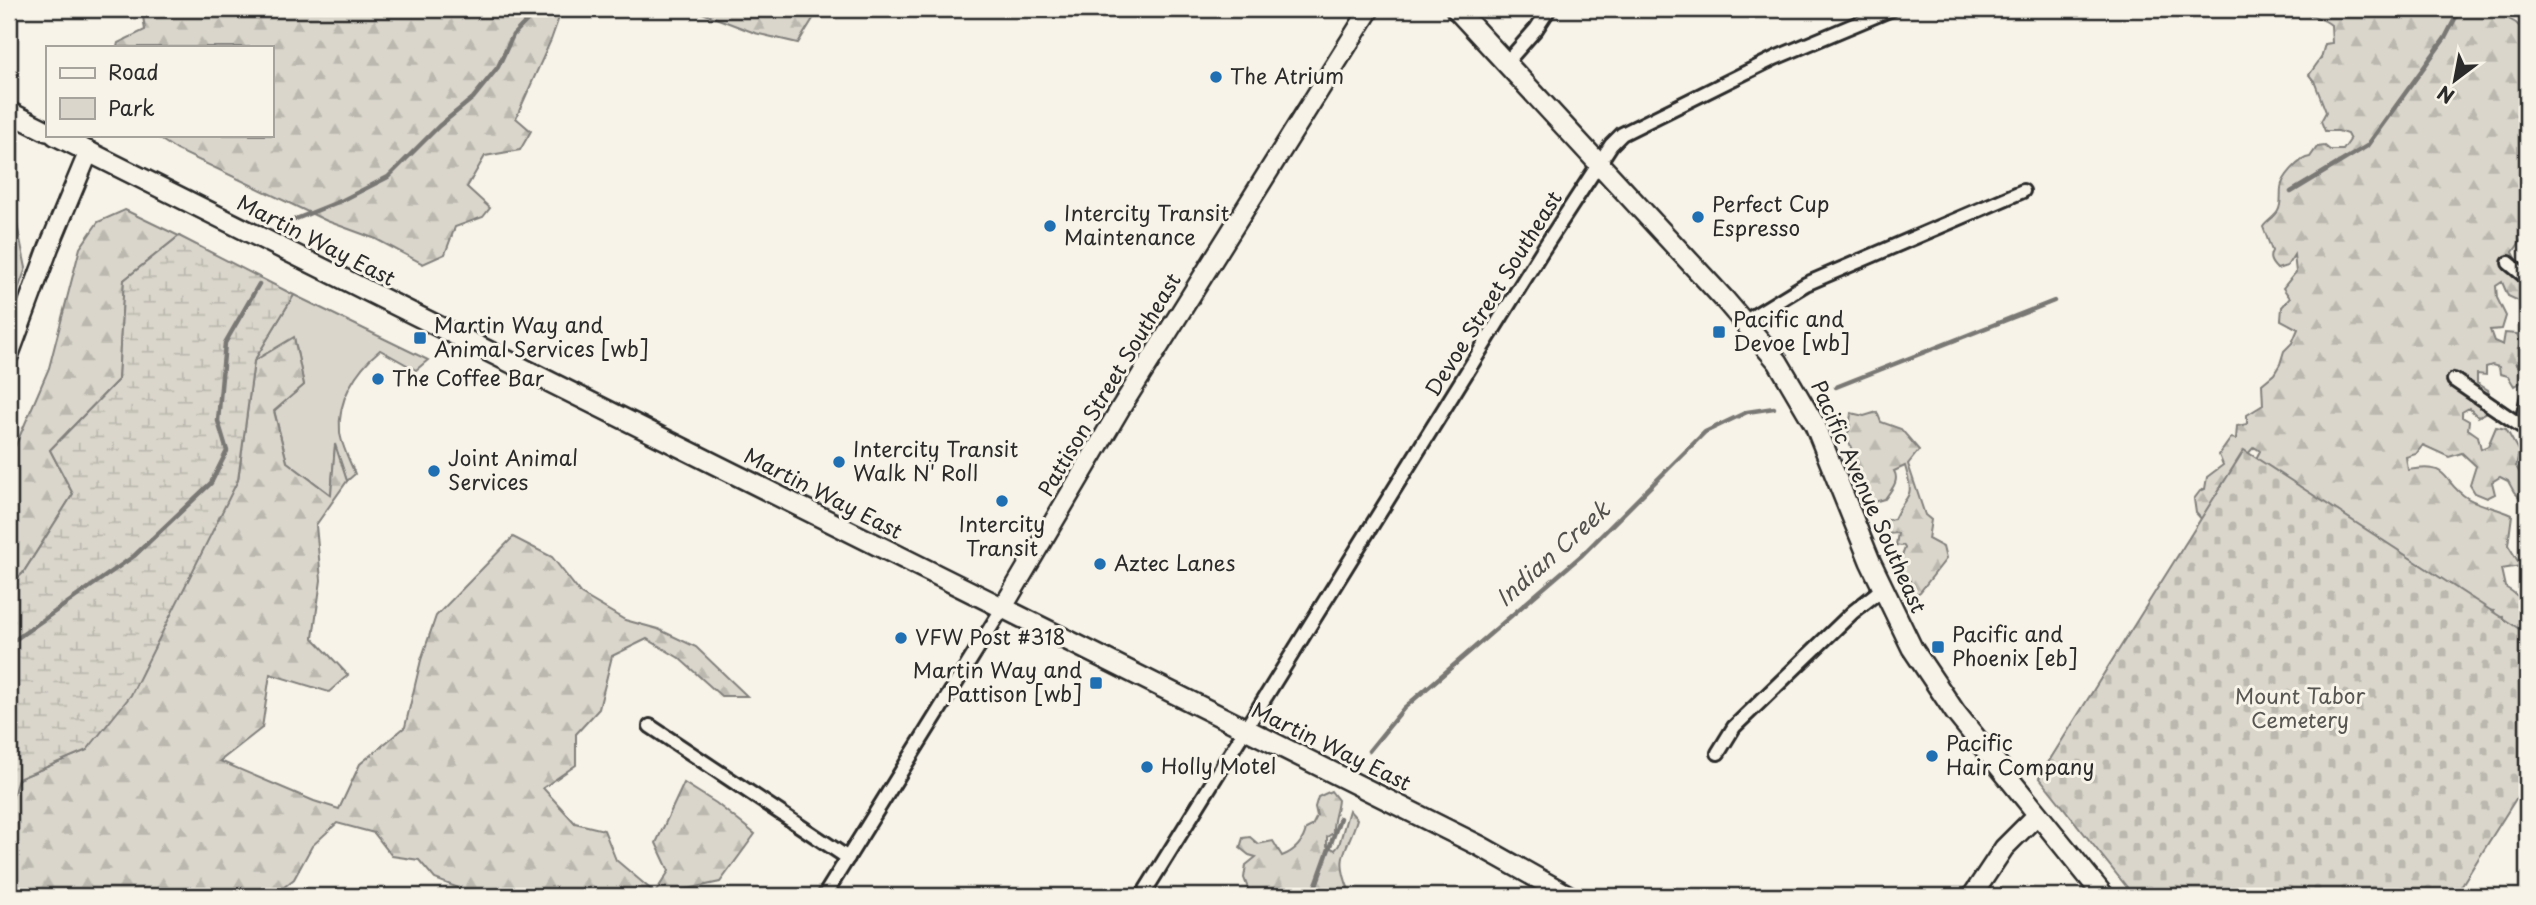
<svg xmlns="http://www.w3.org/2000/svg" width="2536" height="905" font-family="'Playpen Sans',sans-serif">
<defs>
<pattern id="forest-firs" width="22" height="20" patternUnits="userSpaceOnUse" patternTransform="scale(1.75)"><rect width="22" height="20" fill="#dad6cc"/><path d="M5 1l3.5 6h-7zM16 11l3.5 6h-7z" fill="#bbb8af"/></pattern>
<pattern id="wetland-marsh" width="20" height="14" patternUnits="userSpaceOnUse" patternTransform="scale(1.75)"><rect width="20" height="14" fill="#dad6cc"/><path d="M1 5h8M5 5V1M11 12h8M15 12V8" fill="none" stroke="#bbb8af"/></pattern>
<pattern id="cemetery-stones" width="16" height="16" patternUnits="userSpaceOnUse" patternTransform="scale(1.75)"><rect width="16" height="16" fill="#dad6cc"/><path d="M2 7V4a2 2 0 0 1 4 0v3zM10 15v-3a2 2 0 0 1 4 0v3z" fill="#bbb8af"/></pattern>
</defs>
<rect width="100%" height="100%" fill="#f7f3e8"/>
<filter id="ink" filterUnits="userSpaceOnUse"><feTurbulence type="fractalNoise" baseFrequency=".0143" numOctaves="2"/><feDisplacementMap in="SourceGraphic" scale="14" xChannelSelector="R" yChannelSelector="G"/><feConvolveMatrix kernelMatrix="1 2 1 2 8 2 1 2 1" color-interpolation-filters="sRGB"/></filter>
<g filter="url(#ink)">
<!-- green -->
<g fill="#dad6cc" stroke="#82807c" stroke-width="2">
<path d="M 9,186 L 26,268 L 9,314 Z"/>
<path d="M 294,295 L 428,360 L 416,370 L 380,350 C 356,370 337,400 340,432 C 341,445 350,461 355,474 L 347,481 L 335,446 L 331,495 L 287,462 L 274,410 L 304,385 L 294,338 L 254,361 Z"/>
</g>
<!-- forest -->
<g fill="url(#forest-firs)" stroke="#82807c" stroke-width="2">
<path d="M 142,9 L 562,9 L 551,40 L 516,118 L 531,131 L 520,150 L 485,156 L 467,187 L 490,208 L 483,217 L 455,227 L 445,254 L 423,264 L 376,239 L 327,221 L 177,150 L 154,135 L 271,135 L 271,47 L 117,47 L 118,43 L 145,30 Z"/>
<path d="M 692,9 L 819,9 L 798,43 L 755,33 Z"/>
<path d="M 2301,9 L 2491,9 L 2516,23 L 2527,34 L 2527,232 L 2513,252 L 2518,262 L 2527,267 L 2527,317 L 2522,315 L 2519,301 L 2508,296 L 2502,282 L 2496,286 L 2497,298 L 2506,316 L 2502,329 L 2490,330 L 2494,341 L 2503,345 L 2505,333 L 2517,334 L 2522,344 L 2518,348 L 2527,354 L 2527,367 L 2515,363 L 2521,369 L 2524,381 L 2514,386 L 2508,376 L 2500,374 L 2499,367 L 2492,365 L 2486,367 L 2486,375 L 2477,374 L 2477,383 L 2488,390 L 2491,400 L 2489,411 L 2478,417 L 2469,408 L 2462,412 L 2462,417 L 2469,421 L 2468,429 L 2478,436 L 2481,449 L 2488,446 L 2496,427 L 2506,429 L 2519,452 L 2516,466 L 2527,486 L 2527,498 L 2523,501 L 2514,492 L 2508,481 L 2500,477 L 2492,482 L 2495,494 L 2487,498 L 2475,493 L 2470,485 L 2476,466 L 2462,453 L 2449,457 L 2423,445 L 2416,454 L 2406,457 L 2408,470 C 2454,462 2439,482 2469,499 C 2482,506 2498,508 2512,515 L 2508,545 L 2521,566 L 2501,569 L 2505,587 C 2531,602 2527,613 2527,640 L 2504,623 L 2503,617 L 2496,618 L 2494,611 L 2484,610 L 2250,470 L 2260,451 L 2254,447 L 2244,458 L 2204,522 L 2196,513 L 2194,499 L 2200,491 L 2205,489 L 2207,477 L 2223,465 L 2219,455 L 2231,438 L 2236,439 L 2237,426 L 2247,424 L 2247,415 L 2263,405 L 2262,384 L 2274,374 L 2280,364 L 2284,351 L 2292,343 L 2298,329 L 2281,320 L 2282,307 L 2290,298 L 2283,288 L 2296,272 L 2294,255 L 2287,266 L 2277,269 C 2271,263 2268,258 2272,251 L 2263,227 C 2267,221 2275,217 2278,211 C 2282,204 2280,196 2281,188 C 2282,178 2299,158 2310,157 L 2317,147 L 2325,146 L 2330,150 L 2343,150 L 2350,140 L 2347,134 L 2338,131 L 2325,131 L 2321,121 L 2326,112 L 2314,81 L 2309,75 L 2321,58 L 2325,44 L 2332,43 L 2331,25 C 2322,17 2309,17 2301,9 Z"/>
<path d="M 125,210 L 179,236 L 124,280 L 118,380 L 50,450 L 73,494 L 23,573 L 9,586 L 9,457 L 15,447 L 49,368 L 80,248 L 98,222 Z"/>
<path d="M 294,337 L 304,385 L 274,411 L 287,462 L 331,495 L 335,444 L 347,481 L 316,525 L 321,580 L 313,638 L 348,675 L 329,692 L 270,674 L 262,728 L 220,761 L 314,801 L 339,809 L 360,764 L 405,727 L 421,660 L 436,616 L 513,537 L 552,557 L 581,594 L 625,620 L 658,629 L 696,647 L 747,696 L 721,696 L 679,658 L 647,639 L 612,656 L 599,709 L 576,734 L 576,765 L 543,788 L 575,823 L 604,830 L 616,860 L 655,893 L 669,871 L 656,843 L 684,783 L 716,803 L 755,834 L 720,882 L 683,890 L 688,896 L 471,896 L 469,892 L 435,879 L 419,860 L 392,856 L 374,833 L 337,823 L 312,846 L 294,879 L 273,896 L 9,896 L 9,809 L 18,779 L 87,750 L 238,480 L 254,361 Z"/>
<path d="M 1877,412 L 1881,422 L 1901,429 L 1919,450 L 1908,464 L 1925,515 L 1931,520 L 1928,539 L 1943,547 L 1946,559 L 1920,592 L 1911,597 L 1907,589 L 1911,585 L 1909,576 L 1900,572 L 1898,566 L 1905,548 L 1903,545 L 1901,546 L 1896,545 L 1898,533 L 1887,534 L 1885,526 L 1887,520 L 1894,519 C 1906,491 1916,503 1905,466 L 1894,471 C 1900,481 1891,490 1885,499 L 1867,504 L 1862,499 L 1858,467 L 1846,434 L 1849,431 L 1851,413 L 1864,416 Z"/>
<path d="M 1331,791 L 1338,800 C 1337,812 1332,821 1333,833 L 1327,837 L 1327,846 L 1335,850 L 1339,845 L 1349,810 L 1357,819 C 1348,851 1334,854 1349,890 L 1366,894 L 1366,896 L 1251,896 L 1244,878 L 1246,865 L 1256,857 L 1249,855 L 1240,848 L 1243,838 L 1250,837 L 1258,844 L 1273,841 L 1282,856 C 1295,851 1303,843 1306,829 L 1312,826 L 1317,816 L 1315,807 L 1318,797 Z"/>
</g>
<!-- wetland -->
<path fill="url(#wetland-marsh)" stroke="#82807c" stroke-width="2" d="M 179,236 L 294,295 L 254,361 L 238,480 L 131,695 L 87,750 L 18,779 L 9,809 L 9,586 L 23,573 L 73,494 L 50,450 L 118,380 L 124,280 Z"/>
<!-- cemetery -->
<path fill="url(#cemetery-stones)" stroke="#82807c" stroke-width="2" d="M 2244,450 L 2527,634 L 2527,781 L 2455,896 L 2338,896 L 2332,893 L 2329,896 L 2134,896 L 2039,777 Z"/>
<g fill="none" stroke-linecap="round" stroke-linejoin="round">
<!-- stream -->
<g stroke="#7a7874" stroke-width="4.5">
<path d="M 2291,192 L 2367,146 L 2445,38 L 2460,9"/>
<path d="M 291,221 L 343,200 L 388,177 L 439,126 L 473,98 L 498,67 L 513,35 L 538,9"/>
<path d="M 1836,387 L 2054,301"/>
<path d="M 9,644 L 134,556 L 211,483 L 227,451 L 218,421 L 225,343 L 259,284"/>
<path d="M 1369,751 L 1404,708 L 1582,555 L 1705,432 L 1747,412 L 1774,408"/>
<path d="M 1312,896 L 1340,818"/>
</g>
<defs>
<g id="street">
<path d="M 1506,63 L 1536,29 L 1549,9"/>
<path d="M 2509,263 L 2527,278"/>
<path d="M 1744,322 L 1806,284 L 2023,191"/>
<path d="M 2454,380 L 2527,430"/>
<path d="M 2527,400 L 2524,413 L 2527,422"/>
<path d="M 650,726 L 848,858"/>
<path d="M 1718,753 L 1734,727 L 1853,612 L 1882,589"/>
<path d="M 824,896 L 1002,609"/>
<path d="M 1142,896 L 1542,251 L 1611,145 L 1622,134 L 1775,58 L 1892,9"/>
</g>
<g id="secondary">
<path d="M 9,355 L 49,247 L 89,151"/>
<path d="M 1002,609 L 1120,409 L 1370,9"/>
<path d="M 1972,896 L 2004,848 L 2037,815"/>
</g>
<g id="primary">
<path d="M 1456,9 L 1725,300 L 1778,362 L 1815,425 L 1870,561 L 1912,648 L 1955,712 L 2104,896"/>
<path d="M 9,112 L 47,131"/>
<path d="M 55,135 L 1480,846 L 1569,896"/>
</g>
</defs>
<!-- street casing -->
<use href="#street" stroke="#2b2b2b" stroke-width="18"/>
<!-- secondary casing -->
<use href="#secondary" stroke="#2b2b2b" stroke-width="23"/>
<!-- primary casing -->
<use href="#primary" stroke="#2b2b2b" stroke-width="24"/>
<!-- street -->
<use href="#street" stroke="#f7f3e8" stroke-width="12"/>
<!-- secondary -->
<use href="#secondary" stroke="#f7f3e8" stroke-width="18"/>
<!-- primary -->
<use href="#primary" stroke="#f7f3e8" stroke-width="19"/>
</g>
</g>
<!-- markers -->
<g fill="#1f6fb2" stroke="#f7f3e8" stroke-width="2.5">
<circle cx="1216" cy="77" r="7"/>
<circle cx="1698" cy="217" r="7"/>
<circle cx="1050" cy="226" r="7"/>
<rect x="1712" y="325" width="14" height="14" rx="3.5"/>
<rect x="413" y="331" width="14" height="14" rx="3.5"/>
<circle cx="378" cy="379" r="7"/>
<circle cx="839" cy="462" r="7"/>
<circle cx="434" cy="471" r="7"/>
<circle cx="1002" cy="501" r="7"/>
<circle cx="1100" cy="564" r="7"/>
<circle cx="901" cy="638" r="7"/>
<rect x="1931" y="640" width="14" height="14" rx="3.5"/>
<rect x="1089" y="676" width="14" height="14" rx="3.5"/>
<circle cx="1932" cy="756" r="7"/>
<circle cx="1147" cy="767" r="7"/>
</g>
<g text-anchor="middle" stroke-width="6" stroke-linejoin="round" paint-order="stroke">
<!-- poi labels -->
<g font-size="21" fill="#2b2b2b" stroke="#f7f3e8" text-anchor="start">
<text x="1230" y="84">The Atrium</text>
<text x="1712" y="212">Perfect Cup<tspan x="1712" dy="24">Espresso</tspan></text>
<text x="1064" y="221">Intercity Transit<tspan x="1064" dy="24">Maintenance</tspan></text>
<text x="1733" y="327">Pacific and<tspan x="1733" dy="24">Devoe [wb]</tspan></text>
<text x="434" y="333">Martin Way and<tspan x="434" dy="24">Animal Services [wb]</tspan></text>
<text x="392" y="386">The Coffee Bar</text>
<text x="853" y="457">Intercity Transit<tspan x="853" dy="24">Walk N' Roll</tspan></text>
<text x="448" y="466">Joint Animal<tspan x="448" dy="24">Services</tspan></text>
<text x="1002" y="532" text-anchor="middle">Intercity<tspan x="1002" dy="24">Transit</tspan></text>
<text x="1114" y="571">Aztec Lanes</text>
<text x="1952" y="642">Pacific and<tspan x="1952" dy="24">Phoenix [eb]</tspan></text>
<text x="915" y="645">VFW Post #318</text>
<text x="1082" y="678" text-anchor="end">Martin Way and<tspan x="1082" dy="24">Pattison [wb]</tspan></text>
<text x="1946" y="751">Pacific<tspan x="1946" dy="24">Hair Company</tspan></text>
<text x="1161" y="774">Holly Motel</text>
</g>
<!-- street labels -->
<g font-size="21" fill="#2b2b2b" stroke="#f7f3e8">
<text transform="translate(316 241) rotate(27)" y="7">Martin Way East</text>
<text transform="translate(1494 294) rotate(-58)" y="7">Devoe Street Southeast</text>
<text transform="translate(1110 385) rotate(-59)" y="7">Pattison Street Southeast</text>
<text transform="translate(823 494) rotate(27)" y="7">Martin Way East</text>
<text transform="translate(1868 497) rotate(66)" y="7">Pacific Avenue Southeast</text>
<text transform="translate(1331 747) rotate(26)" y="7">Martin Way East</text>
</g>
<!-- park labels -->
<g font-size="21" fill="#575653" stroke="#f7f3e8">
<text x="2300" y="704">Mount Tabor<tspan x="2300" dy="24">Cemetery</tspan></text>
</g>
<!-- water labels -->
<g font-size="23" font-style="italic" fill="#53524f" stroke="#f7f3e8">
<text transform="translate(1553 554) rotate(-42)" y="8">Indian Creek</text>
</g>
</g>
<!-- margin -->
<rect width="2536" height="905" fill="none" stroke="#f7f3e8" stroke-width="35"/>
<rect x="18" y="18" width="2501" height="870" fill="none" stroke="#2b2b2b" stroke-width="2.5" filter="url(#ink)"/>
<!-- legend -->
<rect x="46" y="46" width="228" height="91" fill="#f7f3e8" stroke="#a5a39c" stroke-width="2"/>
<rect x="60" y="68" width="35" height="10" fill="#f7f3e8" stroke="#a5a39c" stroke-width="2"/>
<text x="108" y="80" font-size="21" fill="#2b2b2b">Road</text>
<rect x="60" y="98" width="35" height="21" fill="#dad6cc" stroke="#a5a39c" stroke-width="2"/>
<text x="108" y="116" font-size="21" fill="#2b2b2b">Park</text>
<!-- north arrow -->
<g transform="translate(2455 80) rotate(212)" stroke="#f7f3e8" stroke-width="5" paint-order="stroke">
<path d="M0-5L12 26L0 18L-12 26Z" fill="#2b2b2b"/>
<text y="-10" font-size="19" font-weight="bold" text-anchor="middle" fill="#2b2b2b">N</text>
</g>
</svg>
